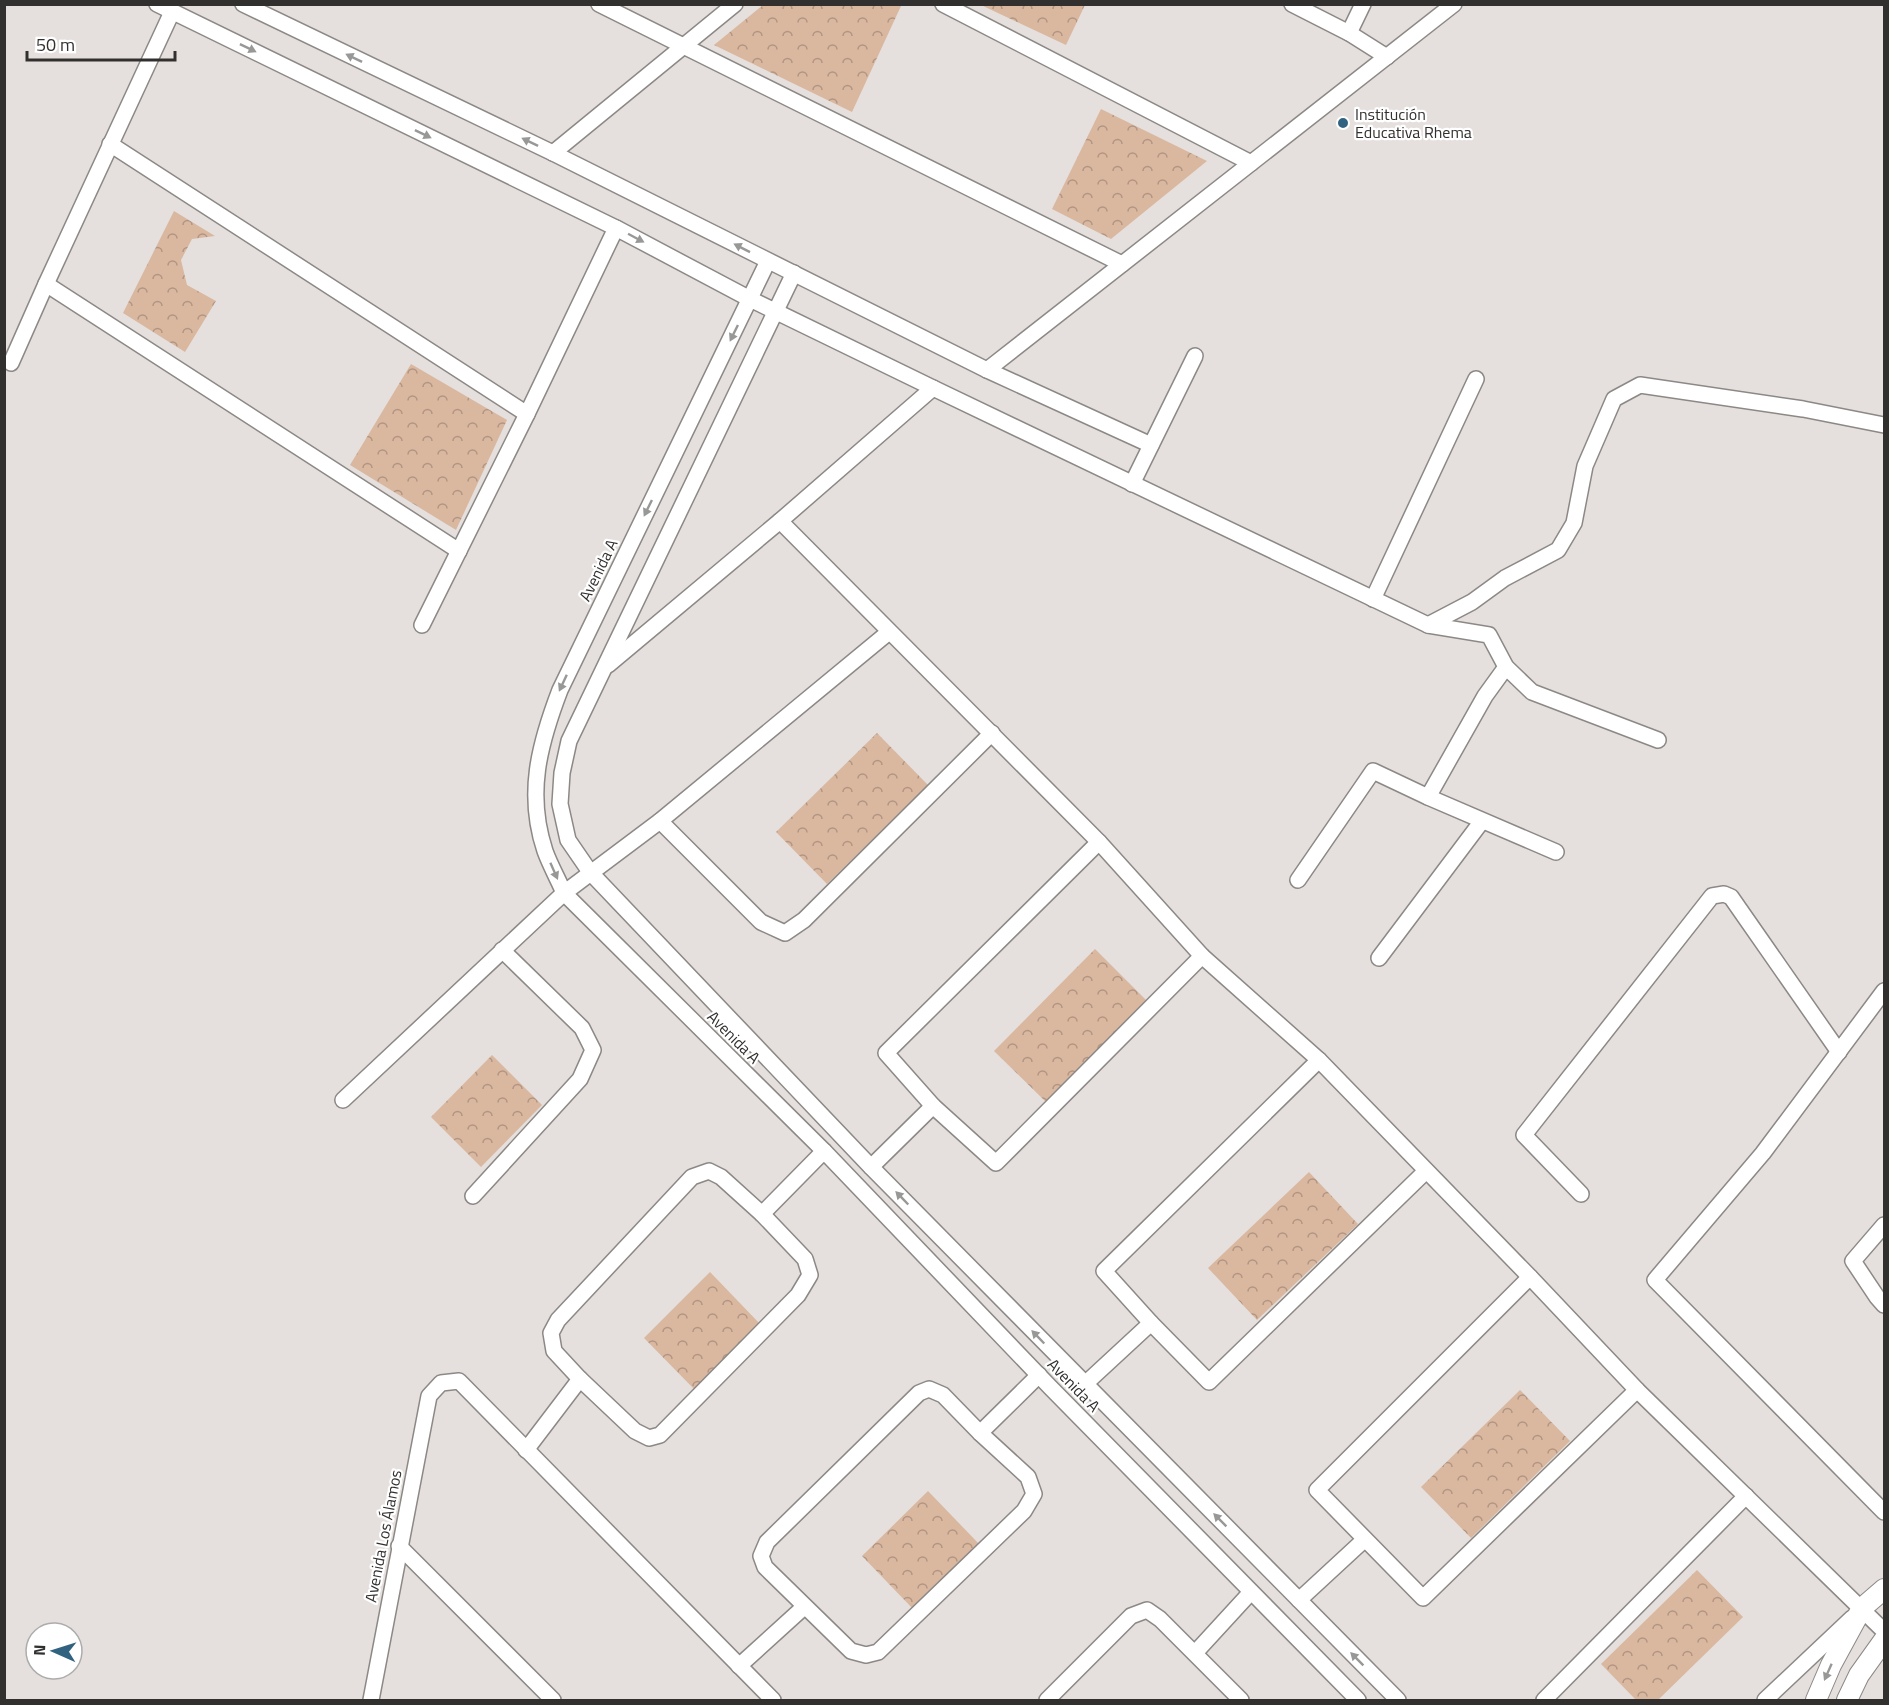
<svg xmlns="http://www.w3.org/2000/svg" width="1889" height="1705" font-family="'Titillium Web',sans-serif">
<defs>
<pattern id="forest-crowns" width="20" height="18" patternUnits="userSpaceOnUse" patternTransform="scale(1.5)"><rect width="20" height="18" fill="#dab79f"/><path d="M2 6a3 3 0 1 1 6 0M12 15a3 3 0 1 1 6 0" fill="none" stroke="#b19582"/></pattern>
</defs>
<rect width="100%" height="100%" fill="#e5e0dd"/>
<!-- forest -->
<g fill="url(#forest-crowns)">
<path d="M 897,4 L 901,6 L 852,112 L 714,45 L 763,5 Z"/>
<path d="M 981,5 L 1085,5 L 1066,45 Z"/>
<path d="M 1101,109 L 1207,161 L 1111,239 L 1052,209 Z"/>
<path d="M 174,211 L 215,236 L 192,239 L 181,260 L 187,285 L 216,301 L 185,352 L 123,313 Z"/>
<path d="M 411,364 L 507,420 L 456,530 L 350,465 Z"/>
<path d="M 877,733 L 928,785 L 827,884 L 776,832 Z"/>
<path d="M 1095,949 L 1147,1001 L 1046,1102 L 994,1051 Z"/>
<path d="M 492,1055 L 542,1105 L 481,1167 L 431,1117 Z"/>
<path d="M 1309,1172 L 1358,1224 L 1257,1320 L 1208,1268 Z"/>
<path d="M 710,1272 L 761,1325 L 695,1390 L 644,1338 Z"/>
<path d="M 1520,1390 L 1570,1441 L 1471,1538 L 1421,1487 Z"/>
<path d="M 928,1491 L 981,1546 L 915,1611 L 862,1556 Z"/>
<path d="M 1697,1570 L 1743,1617 L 1658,1700 L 1636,1700 L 1601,1664 Z"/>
</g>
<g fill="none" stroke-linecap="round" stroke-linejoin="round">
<defs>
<g id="minor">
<path d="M 157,4 L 616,228 L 750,299 L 933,388 L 1428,625 L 1489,635 L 1506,667 L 1532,692 L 1658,740"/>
<path d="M 243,4 L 553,153 L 987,370 L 1151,445"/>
<path d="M 599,4 L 1122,264"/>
<path d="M 943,4 L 1251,163"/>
<path d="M 1292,4 L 1349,33 L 1387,57"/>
<path d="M 1349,33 L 1363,4"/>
<path d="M 110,144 L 527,414"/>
<path d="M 553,153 L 735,4"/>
<path d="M 768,261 L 560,690 C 539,745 526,794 545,851 C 550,865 558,879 564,893 L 824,1151 L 1050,1387 L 1358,1700"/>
<path d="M 794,273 L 569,741 L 562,773 L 560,804 L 568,840 L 590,872 L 871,1167 L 1398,1700"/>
<path d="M 46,284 L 459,551"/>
<path d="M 11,363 L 46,284 L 172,12"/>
<path d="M 987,370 L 1454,4"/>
<path d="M 1132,484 L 1195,356"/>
<path d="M 780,521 L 1099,842 L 1202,956 L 1319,1060 L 1530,1277 L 1637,1390 L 1884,1631"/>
<path d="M 1373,599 L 1476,379"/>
<path d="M 422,625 L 527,414 L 616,228"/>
<path d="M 1428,625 L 1472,602 L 1505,578 L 1558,550 L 1574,523 L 1585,466 L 1614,399 L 1640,385 L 1803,409 L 1884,425"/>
<path d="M 608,665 L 780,521 L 933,388"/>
<path d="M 1428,797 L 1485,696 L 1506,667"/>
<path d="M 660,821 L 761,922 L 785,933 L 804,920 L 992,733"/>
<path d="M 1099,842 L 886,1053 L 933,1106 L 996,1163 L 1202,956"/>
<path d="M 1298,880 L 1373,771 L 1428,797 L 1556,852"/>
<path d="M 1379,958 L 1482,821"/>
<path d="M 1884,991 L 1763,1153 L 1655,1280 L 1884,1512"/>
<path d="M 1319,1060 L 1104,1271 L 1151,1323 L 1209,1382 L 1426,1171"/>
<path d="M 343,1100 L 564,893 L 660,821 L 889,632"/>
<path d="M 871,1167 L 933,1106"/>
<path d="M 709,1171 L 721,1177 L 762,1214 L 805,1259 L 810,1275 L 798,1295 L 660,1435 L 649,1438 L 635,1431 L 580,1379 L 554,1351 L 551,1333 L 558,1320 L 692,1177 Z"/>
<path d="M 1581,1194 L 1524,1135 L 1712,896 L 1724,894 L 1731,897 L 1839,1052"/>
<path d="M 473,1196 L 580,1079 L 593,1050 L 582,1028 L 502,950"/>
<path d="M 762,1214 L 824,1151"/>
<path d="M 1884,1225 L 1853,1261 L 1877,1297 L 1884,1305"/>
<path d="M 1530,1277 L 1317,1490 L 1423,1598 L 1637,1390"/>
<path d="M 1085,1384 L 1151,1323"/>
<path d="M 929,1389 L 943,1395 L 980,1433 L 1028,1477 L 1034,1494 L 1024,1511 L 878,1652 L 866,1655 L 851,1651 L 765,1567 L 761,1556 L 767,1542 L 919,1393 Z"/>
<path d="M 980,1433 L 1039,1375"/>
<path d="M 526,1450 L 580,1379"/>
<path d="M 399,1546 L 553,1700"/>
<path d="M 1299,1600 L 1364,1540"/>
<path d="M 1195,1653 L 1251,1592"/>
<path d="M 739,1666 L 804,1607"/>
<path d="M 371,1700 L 429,1396 L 441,1383 L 459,1381 L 773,1700"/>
<path d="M 1047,1700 L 1131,1616 L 1147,1610 L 1160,1619 L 1241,1700"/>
<path d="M 1544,1700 L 1746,1496"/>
<path d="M 1765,1700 L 1852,1618"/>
</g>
<g id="tertiary">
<path d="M 1816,1700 L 1831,1665 L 1862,1608 L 1884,1589"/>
<path d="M 1847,1700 L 1859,1675 L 1884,1640"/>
</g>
</defs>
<!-- minor casing -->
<use href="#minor" stroke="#8c8886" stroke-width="18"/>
<!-- tertiary casing -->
<use href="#tertiary" stroke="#8c8886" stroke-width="22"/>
<!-- minor -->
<use href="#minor" stroke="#fff" stroke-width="15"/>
<!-- tertiary -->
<use href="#tertiary" stroke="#fff" stroke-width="20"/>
</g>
<!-- one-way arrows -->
<defs><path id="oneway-solid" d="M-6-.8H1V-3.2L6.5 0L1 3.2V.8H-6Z" transform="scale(1.5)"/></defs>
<g fill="#989897">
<use href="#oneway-solid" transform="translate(248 48) rotate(26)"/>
<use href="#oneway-solid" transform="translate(354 58) rotate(-154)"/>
<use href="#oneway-solid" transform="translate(423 134) rotate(26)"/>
<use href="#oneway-solid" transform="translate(530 142) rotate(-154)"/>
<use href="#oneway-solid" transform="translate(636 238) rotate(28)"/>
<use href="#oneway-solid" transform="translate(742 248) rotate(-153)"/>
<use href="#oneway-solid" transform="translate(734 333) rotate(116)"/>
<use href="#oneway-solid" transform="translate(648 508) rotate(116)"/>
<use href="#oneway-solid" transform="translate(563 683) rotate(115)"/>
<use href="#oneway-solid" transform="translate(554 871) rotate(66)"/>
<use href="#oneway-solid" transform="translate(902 1198) rotate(-134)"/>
<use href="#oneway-solid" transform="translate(1038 1337) rotate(-134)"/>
<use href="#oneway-solid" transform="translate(1220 1520) rotate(-135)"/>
<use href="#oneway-solid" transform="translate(1357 1659) rotate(-135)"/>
<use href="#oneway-solid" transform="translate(1828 1672) rotate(114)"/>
</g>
<!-- markers -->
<circle fill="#316380" stroke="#fff" stroke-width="2" cx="1343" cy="123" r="6"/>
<g text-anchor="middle" stroke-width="4.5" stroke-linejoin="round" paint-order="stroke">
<!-- poi labels -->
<g font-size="16" fill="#32302f" stroke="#fff" text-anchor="start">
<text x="1355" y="120">Institución<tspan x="1355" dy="18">Educativa Rhema</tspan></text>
</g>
<!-- street labels -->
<g font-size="16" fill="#32302f" stroke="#fff">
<text transform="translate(598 570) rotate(-64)" y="6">Avenida A</text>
<text transform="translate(734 1037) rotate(45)" y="6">Avenida A</text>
<text transform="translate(1074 1385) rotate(46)" y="6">Avenida A</text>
<text transform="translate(383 1536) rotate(-79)" y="6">Avenida Los Álamos</text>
</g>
</g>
<!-- border -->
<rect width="1889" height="1705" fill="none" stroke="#32302f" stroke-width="12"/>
<!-- north arrow -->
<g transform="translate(54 1651) rotate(273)"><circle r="28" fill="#ffffff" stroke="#adacac" stroke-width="1.5"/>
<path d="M0-4.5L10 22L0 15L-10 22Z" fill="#316380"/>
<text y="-9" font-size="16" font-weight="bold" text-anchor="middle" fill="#32302f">N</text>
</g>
<!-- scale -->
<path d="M27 51v9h148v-9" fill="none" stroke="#32302f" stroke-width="3"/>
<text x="36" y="51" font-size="18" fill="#32302f" stroke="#ffffff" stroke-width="4.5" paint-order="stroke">50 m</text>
</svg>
